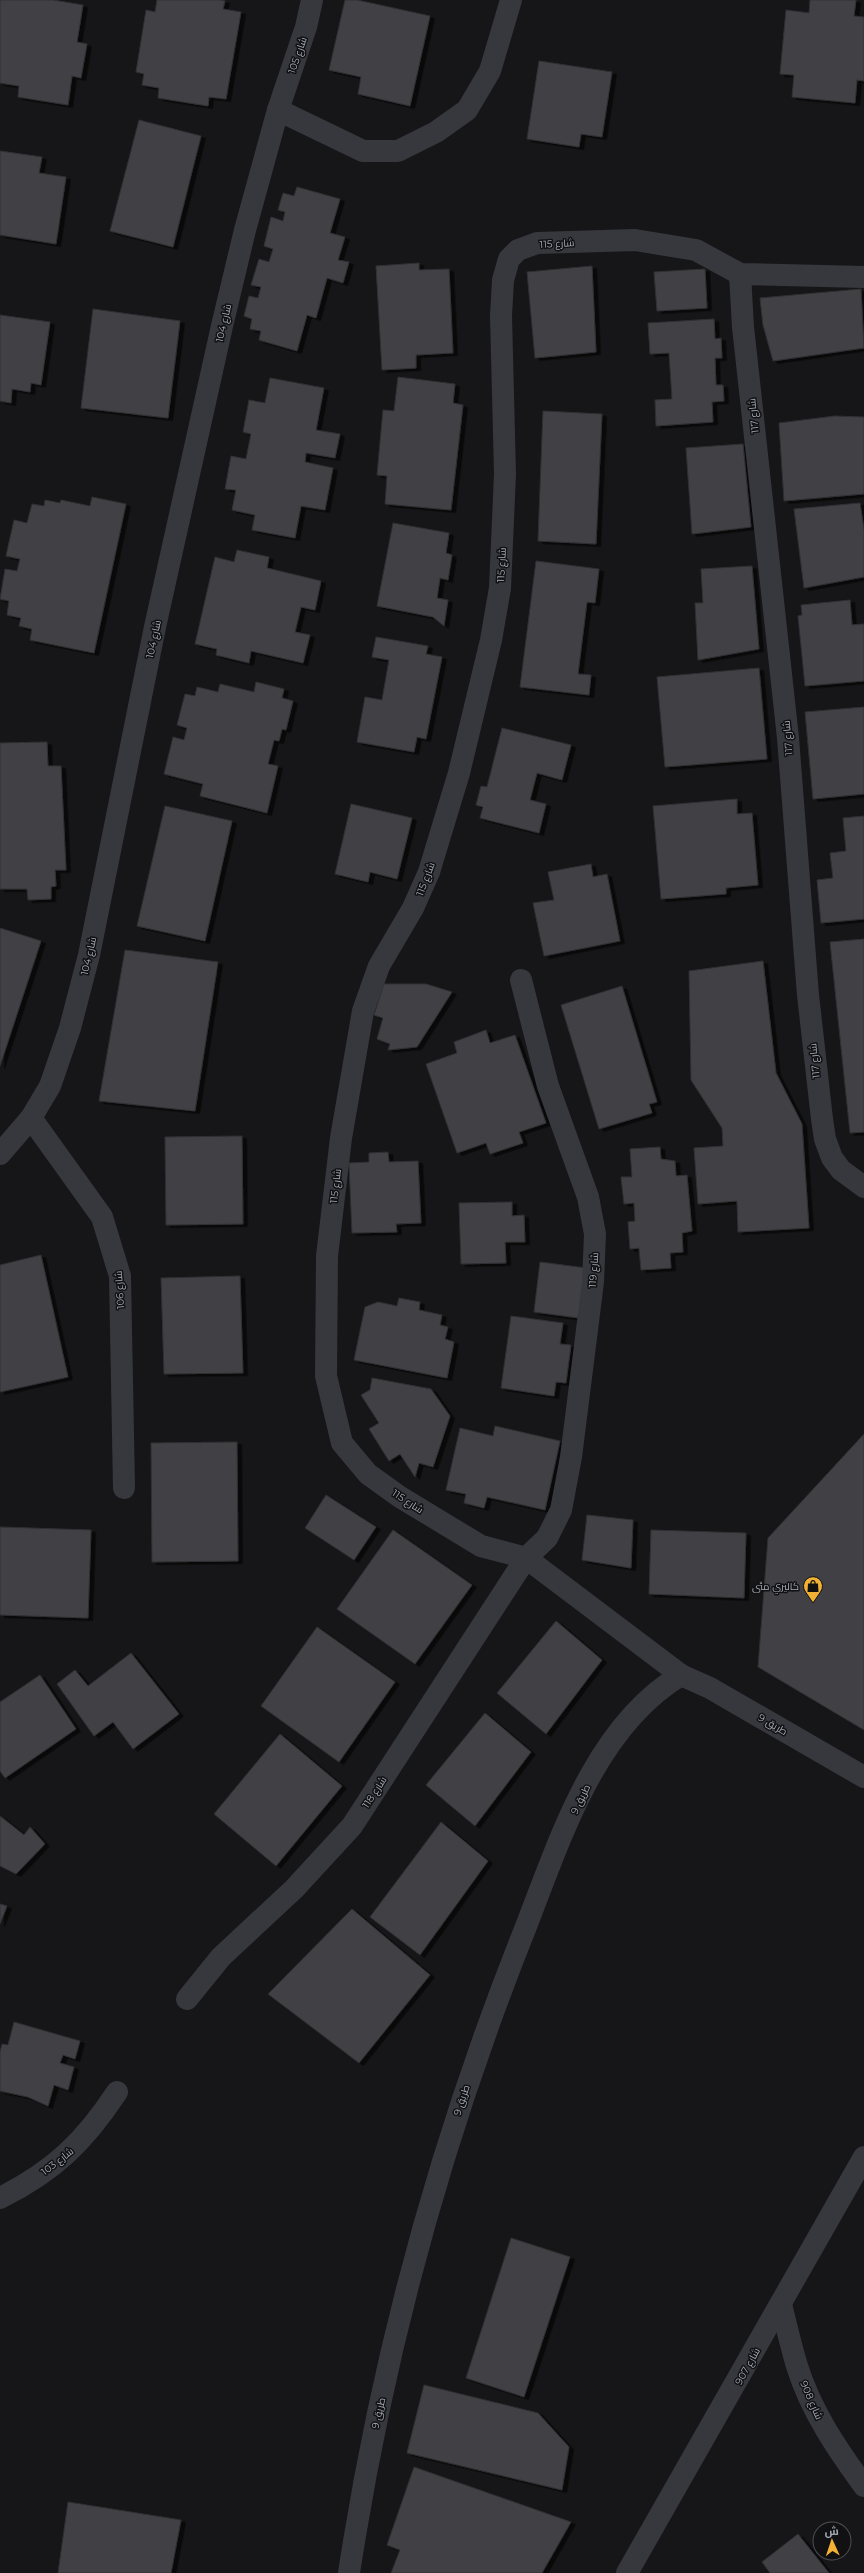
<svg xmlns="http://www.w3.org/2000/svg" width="864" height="2573" font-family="Montserrat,Cairo,sans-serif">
<defs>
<filter id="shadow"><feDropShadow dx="4.5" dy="2.5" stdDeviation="0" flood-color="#0009"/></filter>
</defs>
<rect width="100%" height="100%" fill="#161618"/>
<!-- building -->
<g fill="#404145" stroke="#303034" filter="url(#shadow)">
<path d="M 0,0 L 53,0 L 83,5 L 77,42 L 87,44 L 81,78 L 72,76 L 68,105 L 18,97 L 19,86 L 0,83 Z"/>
<path d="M 157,0 L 221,0 L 225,1 L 223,9 L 241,12 L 226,99 L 209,97 L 208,106 L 158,98 L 159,88 L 142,85 L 144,74 L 136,72 L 146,10 L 155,12 Z"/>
<path d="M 345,0 L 357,0 L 430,16 L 410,106 L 358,94 L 361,77 L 329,70 Z"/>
<path d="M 810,0 L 856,0 L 854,16 L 864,17 L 864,81 L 857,80 L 855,103 L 792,97 L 794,75 L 780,74 L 786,10 L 809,13 Z"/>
<path d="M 539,61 L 612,72 L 602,137 L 581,134 L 579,147 L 527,139 Z"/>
<path d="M 139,120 L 201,136 L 173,247 L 110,231 Z"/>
<path d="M 0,151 L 42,157 L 39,173 L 66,177 L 56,244 L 0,235 Z"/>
<path d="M 297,187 L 340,199 L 330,233 L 345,237 L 338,260 L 349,262 L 343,283 L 327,278 L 316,318 L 307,315 L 297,351 L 259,340 L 261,331 L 250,329 L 252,319 L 244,316 L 249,296 L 258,298 L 261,287 L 251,285 L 259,259 L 269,262 L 273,249 L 264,246 L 271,217 L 283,221 L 285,212 L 278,210 L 283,193 L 294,196 Z"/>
<path d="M 419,263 L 419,270 L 449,269 L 453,353 L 416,355 L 416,368 L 382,370 L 376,266 Z"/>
<path d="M 592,266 L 596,352 L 535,358 L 527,272 Z"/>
<path d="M 705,269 L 707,308 L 657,311 L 654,272 Z"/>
<path d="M 861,289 L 864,348 L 773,361 L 763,325 L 760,298 Z"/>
<path d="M 93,309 L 180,321 L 168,418 L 81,408 Z"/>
<path d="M 0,315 L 50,322 L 41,385 L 31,383 L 30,392 L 12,389 L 11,403 L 0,401 Z"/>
<path d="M 714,319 L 715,339 L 721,338 L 722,358 L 715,358 L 716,385 L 723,385 L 724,401 L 712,402 L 713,422 L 656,426 L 655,400 L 672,399 L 669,353 L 650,354 L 648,323 Z"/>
<path d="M 398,377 L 455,384 L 453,403 L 463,405 L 451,510 L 385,504 L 387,476 L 377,475 L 383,410 L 394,411 Z"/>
<path d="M 270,378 L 324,388 L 316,430 L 340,434 L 335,458 L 306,453 L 305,462 L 333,468 L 325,510 L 301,506 L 295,538 L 252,530 L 255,515 L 232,510 L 236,490 L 225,489 L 231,456 L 246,459 L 251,434 L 243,432 L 249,400 L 265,403 Z"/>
<path d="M 543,411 L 602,414 L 596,544 L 538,541 Z"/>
<path d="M 835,416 L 864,417 L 864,494 L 784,501 L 779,423 Z"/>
<path d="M 743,444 L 751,527 L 692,534 L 686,448 Z"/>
<path d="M 92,497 L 126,504 L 94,653 L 30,640 L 32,629 L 19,626 L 21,618 L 7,615 L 9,601 L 0,599 L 5,569 L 17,571 L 20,559 L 6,556 L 14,520 L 27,523 L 32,504 L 44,506 L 45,500 L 60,503 L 61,500 L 90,506 Z"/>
<path d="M 860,503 L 864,530 L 864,577 L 804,588 L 794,509 Z"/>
<path d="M 393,523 L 449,533 L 446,553 L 452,555 L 448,580 L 440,578 L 437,598 L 448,600 L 444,626 L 433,617 L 377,606 Z"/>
<path d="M 237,550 L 269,557 L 267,568 L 321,581 L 315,610 L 301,607 L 295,632 L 310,635 L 303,663 L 251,651 L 249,663 L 216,655 L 217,649 L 195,644 L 215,557 L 234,562 Z"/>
<path d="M 536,561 L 599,569 L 595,603 L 587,602 L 578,674 L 591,675 L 589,695 L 520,687 Z"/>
<path d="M 752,566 L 759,649 L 698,660 L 695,603 L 703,603 L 701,569 Z"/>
<path d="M 850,600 L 852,625 L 864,624 L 864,681 L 805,686 L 798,616 L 802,615 L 801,605 Z"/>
<path d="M 376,637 L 428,646 L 426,654 L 442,657 L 426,739 L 417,737 L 414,752 L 357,742 L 365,697 L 382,700 L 389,660 L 372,657 Z"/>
<path d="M 759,668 L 767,759 L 665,767 L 657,677 Z"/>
<path d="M 256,682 L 284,689 L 282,698 L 293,701 L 286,730 L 282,729 L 279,741 L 274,740 L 268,764 L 278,766 L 267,813 L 200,796 L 203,784 L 164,774 L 173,737 L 184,740 L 187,728 L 177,725 L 185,694 L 195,696 L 197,687 L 218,692 L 220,684 L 254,692 Z"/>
<path d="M 864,707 L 864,794 L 813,799 L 805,712 Z"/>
<path d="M 502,728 L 571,745 L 562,780 L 537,773 L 530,800 L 546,804 L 539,833 L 480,818 L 483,807 L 476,805 L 481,786 L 487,787 Z"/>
<path d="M 47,742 L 48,766 L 61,766 L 66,870 L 55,870 L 56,886 L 51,887 L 51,899 L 28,900 L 27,889 L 0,889 L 0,743 Z"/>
<path d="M 737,799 L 737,814 L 752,813 L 758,885 L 726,888 L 726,894 L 661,899 L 653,806 Z"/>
<path d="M 351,804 L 412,818 L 397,879 L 370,872 L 368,882 L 335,874 Z"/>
<path d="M 165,806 L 232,821 L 205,941 L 137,926 Z"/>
<path d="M 864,816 L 864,919 L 821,923 L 817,880 L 833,878 L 830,853 L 846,851 L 843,818 Z"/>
<path d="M 591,864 L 593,877 L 607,874 L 620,941 L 544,956 L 533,903 L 554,900 L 548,872 Z"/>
<path d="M 0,928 L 41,941 L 0,1066 Z"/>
<path d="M 864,939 L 864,1132 L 850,1133 L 830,942 Z"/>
<path d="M 125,950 L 218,962 L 195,1111 L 99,1101 Z"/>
<path d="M 763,961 L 776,1073 L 802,1124 L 809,1228 L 738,1232 L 737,1201 L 698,1204 L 694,1148 L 723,1146 L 722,1128 L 691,1080 L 689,971 Z"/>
<path d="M 384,984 L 426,984 L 452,992 L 417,1047 L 388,1050 L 390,1044 L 377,1039 L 383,1018 L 374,1015 Z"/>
<path d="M 622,986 L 657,1102 L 649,1104 L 652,1113 L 599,1129 L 561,1005 Z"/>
<path d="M 486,1030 L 490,1043 L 515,1035 L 546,1123 L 519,1132 L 523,1143 L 490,1154 L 486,1143 L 457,1153 L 426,1064 L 457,1053 L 454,1042 Z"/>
<path d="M 242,1136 L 243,1224 L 166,1225 L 165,1137 Z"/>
<path d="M 660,1147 L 661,1159 L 675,1161 L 676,1176 L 687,1175 L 692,1231 L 682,1233 L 683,1252 L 670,1253 L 671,1268 L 641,1270 L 639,1248 L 630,1249 L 628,1222 L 635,1221 L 634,1203 L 624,1204 L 621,1177 L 632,1177 L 630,1149 Z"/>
<path d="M 388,1152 L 389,1162 L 418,1161 L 421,1223 L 396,1224 L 397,1232 L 352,1233 L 349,1163 L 369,1162 L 369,1153 Z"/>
<path d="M 512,1202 L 512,1216 L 524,1215 L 525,1242 L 505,1242 L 506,1263 L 461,1264 L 459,1203 Z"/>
<path d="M 41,1255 L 68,1377 L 0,1392 L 0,1265 Z"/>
<path d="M 540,1262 L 586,1268 L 579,1318 L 534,1312 Z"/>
<path d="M 240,1276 L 243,1373 L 164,1374 L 161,1278 Z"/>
<path d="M 399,1298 L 420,1302 L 419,1310 L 442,1315 L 440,1325 L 448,1327 L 445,1339 L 454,1342 L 447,1378 L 354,1360 L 365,1307 L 378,1302 L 397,1306 Z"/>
<path d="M 511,1316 L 563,1323 L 560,1344 L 571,1345 L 566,1383 L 556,1382 L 554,1396 L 501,1388 Z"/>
<path d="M 372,1378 L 431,1389 L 450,1416 L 433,1467 L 419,1463 L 415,1477 L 400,1454 L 389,1461 L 369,1429 L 379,1423 L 361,1395 L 370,1390 Z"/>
<path d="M 495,1426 L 560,1441 L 545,1510 L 487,1497 L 484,1508 L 464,1503 L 466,1494 L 446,1490 L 460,1428 L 493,1436 Z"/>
<path d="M 864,1434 L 864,1730 L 758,1667 L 768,1538 Z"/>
<path d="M 237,1442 L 238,1561 L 152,1562 L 151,1443 Z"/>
<path d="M 326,1495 L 376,1527 L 354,1560 L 305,1528 Z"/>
<path d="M 587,1515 L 633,1520 L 631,1568 L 582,1560 Z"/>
<path d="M 0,1527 L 91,1530 L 88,1618 L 0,1615 Z"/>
<path d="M 393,1530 L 472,1585 L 415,1664 L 337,1609 Z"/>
<path d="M 651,1530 L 746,1533 L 744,1598 L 649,1594 Z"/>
<path d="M 556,1621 L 602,1660 L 546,1734 L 497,1693 Z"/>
<path d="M 317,1627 L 395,1682 L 339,1762 L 261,1706 Z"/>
<path d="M 131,1653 L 179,1714 L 133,1749 L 113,1722 L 94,1736 L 57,1684 L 75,1670 L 88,1686 Z"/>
<path d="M 40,1675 L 76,1729 L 5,1778 L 0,1771 L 0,1702 Z"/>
<path d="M 485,1713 L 531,1752 L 475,1826 L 426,1785 Z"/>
<path d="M 280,1734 L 342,1786 L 276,1866 L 214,1814 Z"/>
<path d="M 0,1816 L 24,1835 L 30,1827 L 45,1844 L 16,1874 L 0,1866 Z"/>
<path d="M 441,1822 L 488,1861 L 420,1955 L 370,1917 Z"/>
<path d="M 0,1904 L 7,1906 L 0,1924 Z"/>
<path d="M 352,1909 L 430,1975 L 359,2063 L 268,1994 Z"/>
<path d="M 14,2022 L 80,2041 L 75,2059 L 63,2055 L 60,2063 L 74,2067 L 68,2090 L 54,2085 L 48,2106 L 28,2097 L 0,2091 L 0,2052 L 2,2044 L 8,2045 Z"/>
<path d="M 511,2238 L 570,2257 L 524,2397 L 466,2378 Z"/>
<path d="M 424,2385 L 538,2413 L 569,2447 L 562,2490 L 407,2453 Z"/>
<path d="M 414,2467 L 571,2522 L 542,2573 L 391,2573 L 400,2550 L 387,2545 Z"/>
<path d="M 68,2502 L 181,2520 L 171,2573 L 58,2573 Z"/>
<path d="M 798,2534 L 829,2573 L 770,2573 L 762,2562 Z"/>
</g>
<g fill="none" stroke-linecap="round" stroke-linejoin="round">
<!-- minor -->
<g stroke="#37383d" stroke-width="22">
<path d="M 278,110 L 363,151 L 398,151 L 436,132 L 467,110 L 490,71 L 511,0"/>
<path d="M 740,274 L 743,327 L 788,738 L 808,995 L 822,1119 L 825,1139 L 832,1158 L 841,1170 L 864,1187"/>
<path d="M 864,277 L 740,274 L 696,250 L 635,240 L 537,243 L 518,250 L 509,259 L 503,280 L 501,316 L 505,474 L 500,588 L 491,640 L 459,773 L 429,872 L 413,908 L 379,966 L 363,1011 L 341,1138 L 327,1256 L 326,1376 L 342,1443 L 368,1474 L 400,1497 L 481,1546 L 526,1558 L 681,1675 L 710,1688 L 864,1777"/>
<path d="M 31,1118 L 102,1217 L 120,1276 L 124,1488"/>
<path d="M 0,1154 L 31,1118 L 50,1086 L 70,1028 L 89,955 L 155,627 L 222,326 L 245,230 L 278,110 L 306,27 L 312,0"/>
<path d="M 187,1999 L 221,1957 L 294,1889 L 352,1826 L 526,1558 L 547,1538 L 561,1510 L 571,1457 L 593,1282 L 595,1234 L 588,1197 L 548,1086 L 521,980"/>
<path d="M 0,2198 C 54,2171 84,2142 117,2092"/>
<path d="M 781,2304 C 786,2325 791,2346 797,2366 C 811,2411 837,2449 864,2486"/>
<path d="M 349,2573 C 383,2350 443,2133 527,1924 C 561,1836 596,1726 681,1675"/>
<path d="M 627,2573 L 864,2157"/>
</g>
</g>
<!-- icons -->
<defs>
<symbol id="shop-pin" viewBox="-11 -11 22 30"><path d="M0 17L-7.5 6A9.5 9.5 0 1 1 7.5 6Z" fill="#f2b134" stroke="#111113"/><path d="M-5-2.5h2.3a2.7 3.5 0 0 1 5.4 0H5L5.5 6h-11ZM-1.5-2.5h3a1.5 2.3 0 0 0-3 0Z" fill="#111"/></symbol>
</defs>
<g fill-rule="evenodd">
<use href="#shop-pin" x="802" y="1575" width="22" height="30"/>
</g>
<g text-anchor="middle" stroke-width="3" stroke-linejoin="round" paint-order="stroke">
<!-- street labels -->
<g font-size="10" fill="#a8adb8" stroke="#111113">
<text transform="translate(297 55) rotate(-71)" y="4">شارع 105</text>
<text transform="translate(557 243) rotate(-3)" y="4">شارع 115</text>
<text transform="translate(223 323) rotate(-77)" y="4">شارع 104</text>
<text transform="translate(753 416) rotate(-96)" y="4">شارع 117</text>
<text transform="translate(501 565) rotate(-87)" y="4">شارع 115</text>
<text transform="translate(153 639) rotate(-78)" y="4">شارع 104</text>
<text transform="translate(787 738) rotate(-95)" y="4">شارع 117</text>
<text transform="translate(425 879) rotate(-69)" y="4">شارع 115</text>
<text transform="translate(88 956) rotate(-77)" y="4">شارع 104</text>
<text transform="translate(814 1061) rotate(-96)" y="4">شارع 117</text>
<text transform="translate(335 1186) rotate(-83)" y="4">شارع 115</text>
<text transform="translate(593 1270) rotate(-86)" y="4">شارع 119</text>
<text transform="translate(119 1290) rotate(-94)" y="4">شارع 106</text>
<text transform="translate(408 1501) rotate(33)" y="4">شارع 115</text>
<text transform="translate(773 1724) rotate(30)" y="4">9 طريق</text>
<text transform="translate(374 1792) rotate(-57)" y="4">شارع 118</text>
<text transform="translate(580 1799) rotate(-64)" y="4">طريق 9</text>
<text transform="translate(461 2100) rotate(-72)" y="4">طريق 9</text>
<text transform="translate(57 2161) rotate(-38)" y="4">شارع 103</text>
<text transform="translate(747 2366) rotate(-61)" y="4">شارع 907</text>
<text transform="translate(812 2400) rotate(66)" y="4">شارع 908</text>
<text transform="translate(378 2413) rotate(-77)" y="4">طريق 9</text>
</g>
<!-- poi labels -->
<g font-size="10" fill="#a8adb8" stroke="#111113" text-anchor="end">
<text x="799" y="1590">كاليري متّى</text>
</g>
</g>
<!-- north arrow -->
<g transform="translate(832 2541) rotate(357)"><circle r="19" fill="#111113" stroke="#4d4f55"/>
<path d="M0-3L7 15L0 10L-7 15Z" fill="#f2b134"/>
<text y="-6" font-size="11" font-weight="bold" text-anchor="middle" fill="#a8adb8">ش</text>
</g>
</svg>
